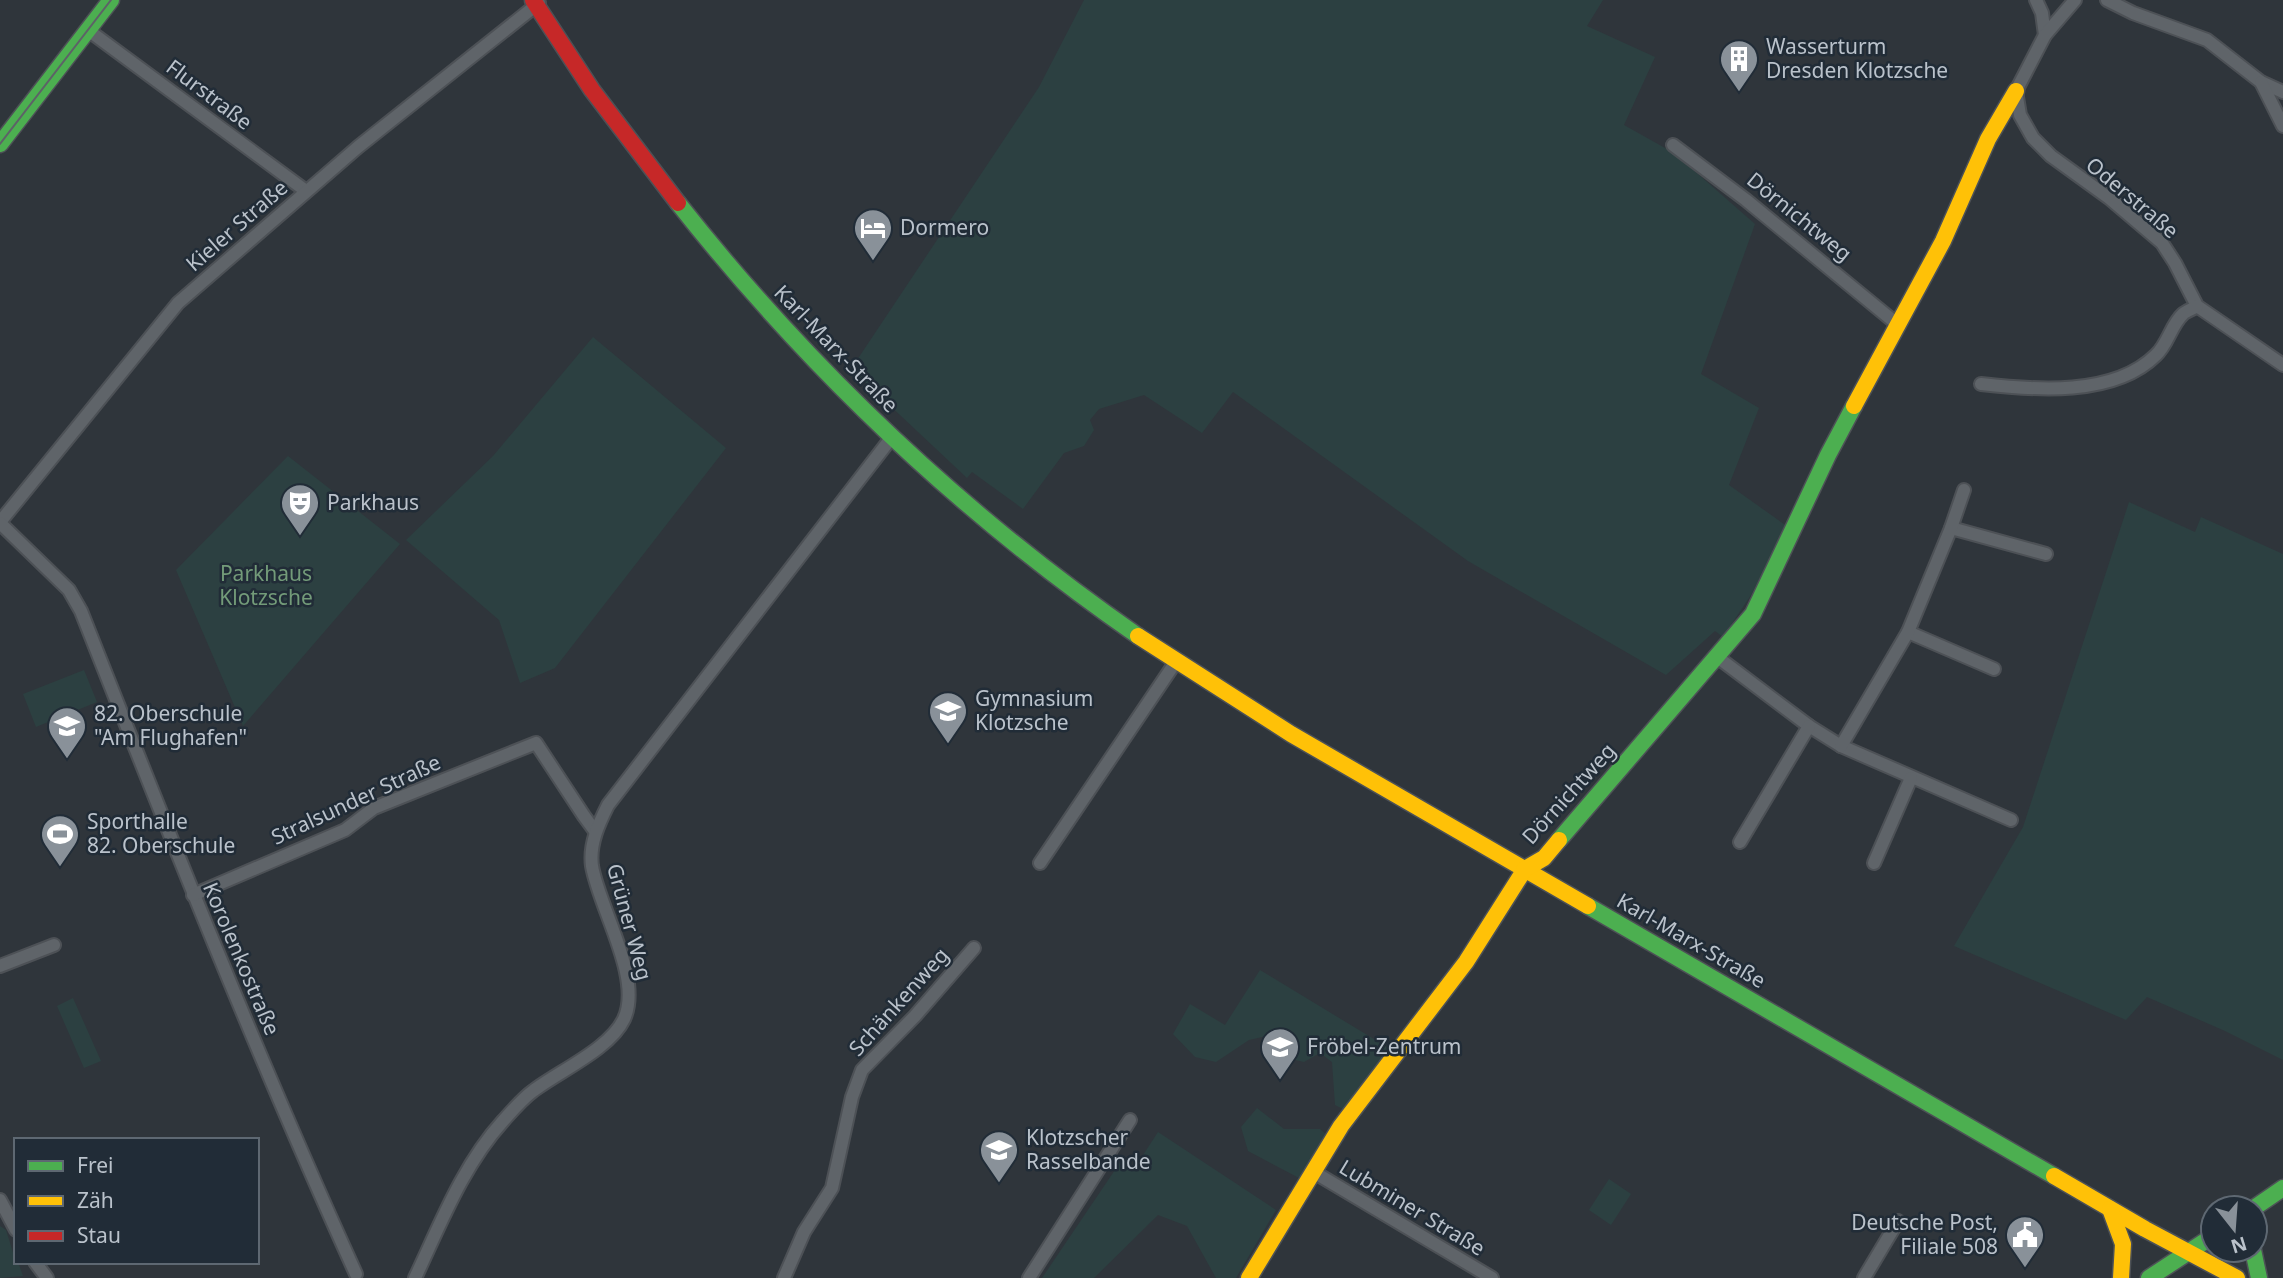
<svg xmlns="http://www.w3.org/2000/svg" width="2283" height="1278" font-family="'Noto Sans',sans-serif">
<rect width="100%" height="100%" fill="#2f353b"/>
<!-- green -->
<g fill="#2c4041">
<path d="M 1084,0 L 1603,0 L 1587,26 L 1655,57 L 1624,125 L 1674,153 L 1755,224 L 1701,374 L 1759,408 L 1729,485 L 1788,527 L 1751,595 L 1723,637 L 1715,631 L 1666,675 L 1468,561 L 1233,392 L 1202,433 L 1144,395 L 1099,409 L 1090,420 L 1094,430 L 1084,446 L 1064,453 L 1023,509 L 972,472 L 967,478 L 851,369 L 1039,87 Z"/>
<path d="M 593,337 L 726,448 L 555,668 L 520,683 L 499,620 L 406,540 L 493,456 Z"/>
<path d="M 288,456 L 400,544 L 243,726 L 176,570 Z"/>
<path d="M 2129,502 L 2195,532 L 2201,517 L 2283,554 L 2283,1060 L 2225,1031 L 2147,997 L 2126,1020 L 1954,946 L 2023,827 Z"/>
<path d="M 84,670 L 97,702 L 36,727 L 23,694 Z"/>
<path d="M 1260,970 L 1392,1050 L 1347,1111 L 1335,1105 L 1332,1062 L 1320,1053 L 1304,1062 L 1278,1056 L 1271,1035 L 1249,1040 L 1216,1062 L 1195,1057 L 1173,1034 L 1190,1004 L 1225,1025 Z"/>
<path d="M 73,998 L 101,1061 L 84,1068 L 57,1006 Z"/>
<path d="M 1257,1108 L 1284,1129 L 1320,1129 L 1329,1137 L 1299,1178 L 1248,1151 L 1241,1127 Z"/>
<path d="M 1158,1132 L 1276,1210 L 1236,1278 L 1216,1278 L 1187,1226 L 1158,1215 L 1094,1278 L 1042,1278 L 1121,1161 L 1134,1169 Z"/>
<path d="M 1609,1179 L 1631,1194 L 1611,1225 L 1589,1210 Z"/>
<path d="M 0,1226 L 6,1230 L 16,1262 L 18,1262 L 23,1276 L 0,1278 Z"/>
</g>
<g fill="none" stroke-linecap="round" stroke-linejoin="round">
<defs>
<g id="street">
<path d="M 2036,0 L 2042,13 L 2045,35"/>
<path d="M 2075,0 L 2045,35 L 2016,91 L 2020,115 L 2033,138 L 2051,156 L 2109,198 L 2162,243 L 2175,263 L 2197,306 L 2283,365"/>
<path d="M 2107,0 L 2133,13 L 2207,40 L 2261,82 L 2283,92"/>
<path d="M 88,30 L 306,191"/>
<path d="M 2261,82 L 2283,126"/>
<path d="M 1673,145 L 1746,200 L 1897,324"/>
<path d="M 1981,384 C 2034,390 2114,397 2156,355 C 2168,344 2171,325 2183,314 C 2186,311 2193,309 2197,306"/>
<path d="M 0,522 L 178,303 L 358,147 L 539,3"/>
<path d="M 0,523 L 69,590 L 81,611 C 169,834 257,1056 356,1274"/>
<path d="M 1951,528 L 2046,554"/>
<path d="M 1908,632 L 1994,669"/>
<path d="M 1716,656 L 1809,726 L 1841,746 L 2011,820"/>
<path d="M 1841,746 L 1908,632 L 1951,528 L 1964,490"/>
<path d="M 1740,842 L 1809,726"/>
<path d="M 1040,863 L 1175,663"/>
<path d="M 1874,863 L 1911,778"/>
<path d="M 193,895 L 345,830 L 374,808 L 536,743 L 584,816 L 595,831"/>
<path d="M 0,966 L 54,945"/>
<path d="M 1312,1171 L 1492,1278"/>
<path d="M 0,1200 L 16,1230"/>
<path d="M 35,1262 L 47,1278"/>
<path d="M 415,1278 C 440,1225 463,1165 503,1121 C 512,1111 522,1099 533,1091 C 559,1071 610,1049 624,1019 C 643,978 599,908 592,866 C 589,844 599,823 608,805 L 892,437"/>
<path d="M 784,1278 L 804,1232 L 832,1188 L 852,1097 L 862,1070 L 915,1016 L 974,948"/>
<path d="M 1029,1278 L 1130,1120"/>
<path d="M 1864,1278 L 1898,1221"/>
</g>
<g id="fast">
<path d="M 0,144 L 111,0"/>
<path d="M 678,203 C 809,369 965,516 1138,636"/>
<path d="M 1559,840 L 1753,614 L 1828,455 L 1854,406"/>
<path d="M 1588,906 L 2054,1176"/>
<path d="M 2254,1208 L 2283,1188"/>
<path d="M 2253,1250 L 2259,1278"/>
<path d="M 2149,1278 L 2213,1236"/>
</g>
<g id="slow">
<path d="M 1854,406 L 1943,241 L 1988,139 L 2016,91"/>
<path d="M 1138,636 L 1291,734 L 1588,906"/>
<path d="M 2054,1176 L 2145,1229 L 2237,1278"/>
<path d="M 2110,1209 L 2123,1244 L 2121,1278"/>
<path d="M 1249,1278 L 1341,1126 L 1466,962 L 1525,869 L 1544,858 L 1559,840"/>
</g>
<path id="jam" d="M 533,0 L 592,90 L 678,203"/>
</defs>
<!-- street casing -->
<use href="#street" stroke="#4d5156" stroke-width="16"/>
<!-- fast casing -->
<use href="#fast" stroke="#4d5156" stroke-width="19"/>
<!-- slow casing -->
<use href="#slow" stroke="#4d5156" stroke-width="19"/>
<!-- jam casing -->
<use href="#jam" stroke="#4d5156" stroke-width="19"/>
<!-- street -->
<use href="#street" stroke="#5f6469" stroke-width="12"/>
<!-- fast -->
<use href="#fast" stroke="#4caf50" stroke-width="16"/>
<!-- slow -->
<use href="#slow" stroke="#ffc107" stroke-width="16"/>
<!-- jam -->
<use href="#jam" stroke="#c62828" stroke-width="16"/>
<!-- tram -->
<path stroke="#5d6267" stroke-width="2" d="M 0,144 L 111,0"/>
</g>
<!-- icons -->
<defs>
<symbol id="building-pin" viewBox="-11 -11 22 30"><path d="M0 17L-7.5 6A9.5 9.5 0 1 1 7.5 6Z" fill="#899199" stroke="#212c37"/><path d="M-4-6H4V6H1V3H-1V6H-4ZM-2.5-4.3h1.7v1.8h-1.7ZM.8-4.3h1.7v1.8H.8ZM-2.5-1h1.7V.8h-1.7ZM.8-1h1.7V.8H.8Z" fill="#fff"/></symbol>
<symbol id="hotel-pin" viewBox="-11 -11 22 30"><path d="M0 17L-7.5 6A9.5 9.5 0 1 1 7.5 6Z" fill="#899199" stroke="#212c37"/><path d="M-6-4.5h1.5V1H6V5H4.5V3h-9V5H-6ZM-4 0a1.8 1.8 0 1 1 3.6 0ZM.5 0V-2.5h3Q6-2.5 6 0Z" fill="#fff"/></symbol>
<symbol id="theatre-pin" viewBox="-11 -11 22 30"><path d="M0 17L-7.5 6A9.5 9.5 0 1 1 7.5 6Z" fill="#899199" stroke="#212c37"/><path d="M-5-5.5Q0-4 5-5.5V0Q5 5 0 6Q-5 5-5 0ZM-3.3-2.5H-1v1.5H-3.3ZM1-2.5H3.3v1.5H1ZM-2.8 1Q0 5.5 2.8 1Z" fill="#fff"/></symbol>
<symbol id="school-pin" viewBox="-11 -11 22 30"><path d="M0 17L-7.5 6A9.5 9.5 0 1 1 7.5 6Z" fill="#899199" stroke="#212c37"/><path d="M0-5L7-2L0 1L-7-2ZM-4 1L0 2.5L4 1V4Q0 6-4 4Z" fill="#fff"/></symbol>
<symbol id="stadium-pin" viewBox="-11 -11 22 30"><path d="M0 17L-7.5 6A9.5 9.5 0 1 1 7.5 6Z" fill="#899199" stroke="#212c37"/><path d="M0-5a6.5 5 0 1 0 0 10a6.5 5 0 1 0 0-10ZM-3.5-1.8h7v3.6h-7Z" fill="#fff"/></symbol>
<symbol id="civic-pin" viewBox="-11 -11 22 30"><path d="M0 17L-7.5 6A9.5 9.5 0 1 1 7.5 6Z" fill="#899199" stroke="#212c37"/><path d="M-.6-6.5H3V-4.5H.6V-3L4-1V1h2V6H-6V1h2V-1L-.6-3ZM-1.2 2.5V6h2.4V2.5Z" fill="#fff"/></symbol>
</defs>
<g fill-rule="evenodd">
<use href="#building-pin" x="1717" y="37" width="44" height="60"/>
<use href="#hotel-pin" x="851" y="206" width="44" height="60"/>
<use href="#theatre-pin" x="278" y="481" width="44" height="60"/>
<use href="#school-pin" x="926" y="689" width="44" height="60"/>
<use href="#school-pin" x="45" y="704" width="44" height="60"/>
<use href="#stadium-pin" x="38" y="812" width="44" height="60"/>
<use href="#school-pin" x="1258" y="1025" width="44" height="60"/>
<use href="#school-pin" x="977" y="1128" width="44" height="60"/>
<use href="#civic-pin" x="2003" y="1213" width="44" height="60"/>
</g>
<g text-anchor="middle" stroke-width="5" stroke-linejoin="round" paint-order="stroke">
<!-- poi labels -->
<g font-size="21" fill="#bac2cb" stroke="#212c37" text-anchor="start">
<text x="1766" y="54">Wasserturm<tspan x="1766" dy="24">Dresden Klotzsche</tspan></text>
<text x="900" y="235">Dormero</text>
<text x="327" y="510">Parkhaus</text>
<text x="975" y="706">Gymnasium<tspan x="975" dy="24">Klotzsche</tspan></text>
<text x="94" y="721">82. Oberschule<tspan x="94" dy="24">"Am Flughafen"</tspan></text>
<text x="87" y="829">Sporthalle<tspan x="87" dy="24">82. Oberschule</tspan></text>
<text x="1307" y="1054">Fröbel-Zentrum</text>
<text x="1026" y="1145">Klotzscher<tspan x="1026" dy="24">Rasselbande</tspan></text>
<text x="1998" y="1230" text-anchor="end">Deutsche Post,<tspan x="1998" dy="24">Filiale 508</tspan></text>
</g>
<!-- street labels -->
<g font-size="21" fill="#bac2cb" stroke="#212c37">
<text transform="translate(209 95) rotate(37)" y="7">Flurstraße</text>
<text transform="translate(2132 198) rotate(40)" y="7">Oderstraße</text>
<text transform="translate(1799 217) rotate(39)" y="7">Dörnichtweg</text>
<text transform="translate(237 226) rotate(-41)" y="7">Kieler Straße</text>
<text transform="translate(836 349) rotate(46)" y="7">Karl-Marx-Straße</text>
<text transform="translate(1569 794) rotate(-48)" y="7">Dörnichtweg</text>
<text transform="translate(356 800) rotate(-25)" y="7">Stralsunder Straße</text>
<text transform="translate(629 922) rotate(75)" y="7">Grüner Weg</text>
<text transform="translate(1691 941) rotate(30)" y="7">Karl-Marx-Straße</text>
<text transform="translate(241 959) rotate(67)" y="7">Korolenkostraße</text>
<text transform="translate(899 1002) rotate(-48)" y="7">Schänkenweg</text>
<text transform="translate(1412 1208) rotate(31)" y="7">Lubminer Straße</text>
</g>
<!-- park labels -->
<g font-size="21" fill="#739b79" stroke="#212c37">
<text x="266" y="581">Parkhaus<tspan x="266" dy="24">Klotzsche</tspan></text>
</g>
</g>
<!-- legend -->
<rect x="14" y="1138" width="245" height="126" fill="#212c37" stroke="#5e6872" stroke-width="2"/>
<rect x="28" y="1161" width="35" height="10" fill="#4caf50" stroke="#5e6872" stroke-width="2"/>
<text x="77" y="1173" font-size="21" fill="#bac2cb">Frei</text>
<rect x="28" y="1196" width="35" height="10" fill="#ffc107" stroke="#5e6872" stroke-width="2"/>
<text x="77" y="1208" font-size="21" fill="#bac2cb">Zäh</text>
<rect x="28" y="1231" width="35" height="10" fill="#c62828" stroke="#5e6872" stroke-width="2"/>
<text x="77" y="1243" font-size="21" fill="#bac2cb">Stau</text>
<!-- north arrow -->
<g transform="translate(2234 1229) rotate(163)"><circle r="33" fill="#212c37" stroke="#5e6872" stroke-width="2"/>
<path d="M0-5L12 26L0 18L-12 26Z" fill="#899199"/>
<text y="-10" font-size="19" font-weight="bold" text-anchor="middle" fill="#bac2cb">N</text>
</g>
</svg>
